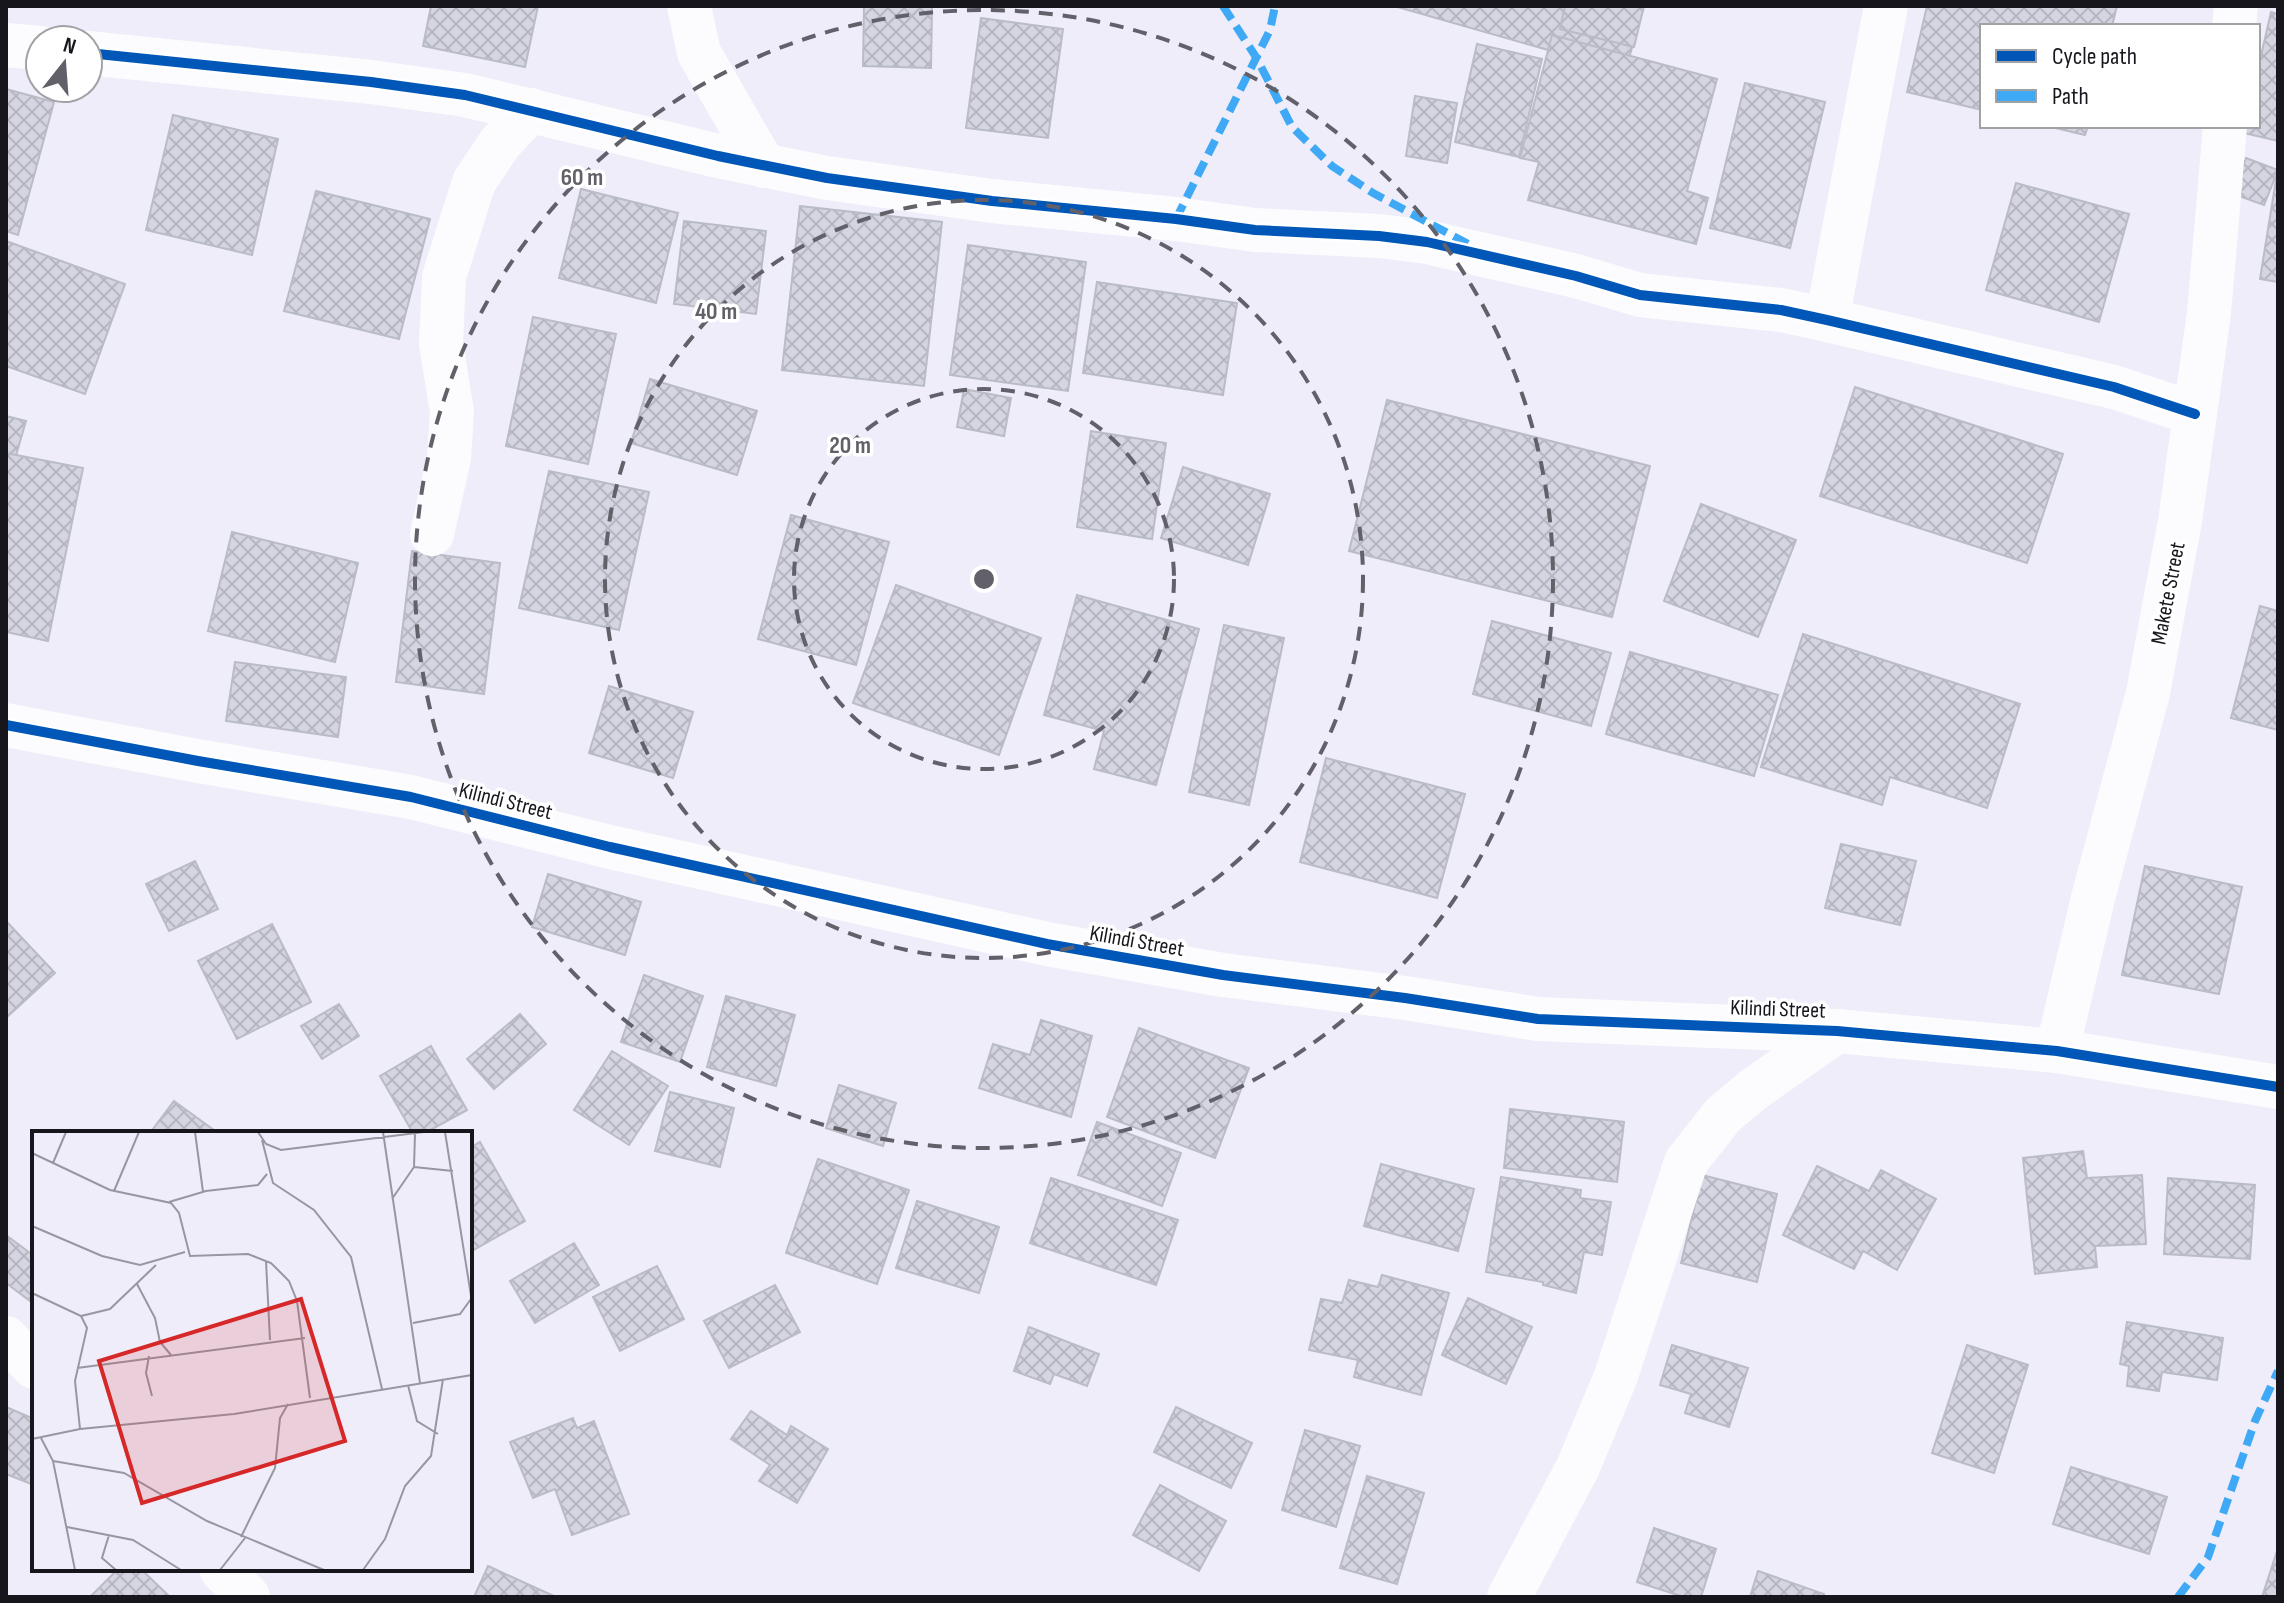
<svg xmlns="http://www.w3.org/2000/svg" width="2284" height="1603" font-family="'Sofia Sans Condensed',sans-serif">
<defs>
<pattern id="building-cross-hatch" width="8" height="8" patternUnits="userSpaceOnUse" patternTransform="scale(2)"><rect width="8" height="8" fill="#d4d5e1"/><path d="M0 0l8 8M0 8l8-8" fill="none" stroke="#b5b6c1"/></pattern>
</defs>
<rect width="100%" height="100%" fill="#eeedf9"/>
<!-- building -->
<g fill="url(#building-cross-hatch)" stroke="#babcc5" stroke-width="2">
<path d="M 431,6 L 538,6 L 525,67 L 423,46 Z"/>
<path d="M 864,6 L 932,6 L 931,68 L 863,66 Z"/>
<path d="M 1394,6 L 1644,6 L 1625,72 Z"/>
<path d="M 1565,6 L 1644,6 L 1634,47 L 1560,29 Z"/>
<path d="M 1927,6 L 2117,6 L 2112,26 L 1982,26 L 1982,110 L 1907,92 Z"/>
<path d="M 2271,12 L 2278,14 L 2278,141 L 2244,133 L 2245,126 L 2258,126 L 2258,69 Z"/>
<path d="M 981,18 L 1063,29 L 1048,138 L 966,128 Z"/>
<path d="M 1552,35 L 1717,79 L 1687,191 L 1708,198 L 1696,244 L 1528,200 L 1539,162 L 1520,158 Z"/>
<path d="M 1477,44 L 1542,59 L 1519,157 L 1455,142 Z"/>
<path d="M 1745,83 L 1825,102 L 1790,248 L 1710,228 Z"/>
<path d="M 6,89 L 54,102 L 18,235 L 6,231 Z"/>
<path d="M 1415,96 L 1457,103 L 1447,163 L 1406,156 Z"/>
<path d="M 173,115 L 278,139 L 252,255 L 146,230 Z"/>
<path d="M 2047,126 L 2088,126 L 2085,135 Z"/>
<path d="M 2246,158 L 2278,170 L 2264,205 L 2233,194 Z"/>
<path d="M 2278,167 L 2278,282 L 2260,279 Z"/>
<path d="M 2016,183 L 2129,214 L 2099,322 L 1986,290 Z"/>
<path d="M 581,189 L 678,213 L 656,303 L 559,278 Z"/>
<path d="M 316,191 L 430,219 L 399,339 L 284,311 Z"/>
<path d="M 800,206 L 942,222 L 924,386 L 782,370 Z"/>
<path d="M 684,221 L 766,231 L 756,314 L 674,304 Z"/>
<path d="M 6,241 L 125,284 L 85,394 L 6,366 Z"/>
<path d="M 968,245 L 1086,262 L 1068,391 L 950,375 Z"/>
<path d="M 1097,282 L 1237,303 L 1223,395 L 1083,373 Z"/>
<path d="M 533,317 L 616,334 L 588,464 L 506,446 Z"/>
<path d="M 650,379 L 757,411 L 737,475 L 631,443 Z"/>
<path d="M 1855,387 L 2063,454 L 2027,563 L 1820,496 Z"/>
<path d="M 964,389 L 1011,398 L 1004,436 L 957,427 Z"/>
<path d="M 1387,400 L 1650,466 L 1612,617 L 1349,551 Z"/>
<path d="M 6,416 L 26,421 L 6,490 Z"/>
<path d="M 1091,431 L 1166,443 L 1152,539 L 1077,527 Z"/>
<path d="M 6,453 L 83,468 L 48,641 L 6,632 Z"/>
<path d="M 1183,467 L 1270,494 L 1248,565 L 1161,538 Z"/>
<path d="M 549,471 L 649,492 L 619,630 L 519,608 Z"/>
<path d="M 1701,504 L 1796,540 L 1758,637 L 1664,601 Z"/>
<path d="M 791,515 L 889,542 L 856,665 L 758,639 Z"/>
<path d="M 232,532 L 358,563 L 335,662 L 208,631 Z"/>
<path d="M 412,551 L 500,563 L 484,694 L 396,682 Z"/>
<path d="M 896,585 L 1041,638 L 999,755 L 853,703 Z"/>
<path d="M 1077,595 L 1199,629 L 1156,785 L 1094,769 L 1104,731 L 1044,715 Z"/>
<path d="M 2260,606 L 2278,611 L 2278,730 L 2231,718 Z"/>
<path d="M 1492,621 L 1611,653 L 1591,726 L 1473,694 Z"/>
<path d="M 1224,625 L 1284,638 L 1249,805 L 1189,792 Z"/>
<path d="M 1803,634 L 2020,704 L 1987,808 L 1890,777 L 1882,805 L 1761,767 Z"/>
<path d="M 1630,652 L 1778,695 L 1754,776 L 1606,734 Z"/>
<path d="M 235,662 L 346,677 L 338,737 L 226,721 Z"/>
<path d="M 609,686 L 693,712 L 673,778 L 589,753 Z"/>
<path d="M 1326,758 L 1465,794 L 1437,898 L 1300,862 Z"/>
<path d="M 1841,844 L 1916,861 L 1900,925 L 1825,908 Z"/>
<path d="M 195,861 L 218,909 L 169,931 L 146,884 Z"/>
<path d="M 2145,866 L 2242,887 L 2219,994 L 2122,975 Z"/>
<path d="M 548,874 L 641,902 L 625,955 L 532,927 Z"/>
<path d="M 6,921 L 55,973 L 6,1018 Z"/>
<path d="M 272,924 L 311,1002 L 237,1039 L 198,961 Z"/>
<path d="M 644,975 L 703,996 L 680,1062 L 621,1042 Z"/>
<path d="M 726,996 L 795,1015 L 776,1086 L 707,1067 Z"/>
<path d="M 339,1004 L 359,1036 L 322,1059 L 301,1026 Z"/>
<path d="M 520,1014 L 546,1044 L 494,1089 L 467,1059 Z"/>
<path d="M 1041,1020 L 1092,1036 L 1071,1117 L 979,1088 L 993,1044 L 1030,1055 Z"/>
<path d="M 1139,1028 L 1249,1068 L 1215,1158 L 1107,1117 Z"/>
<path d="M 431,1046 L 467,1110 L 425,1133 L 413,1133 L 380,1076 Z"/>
<path d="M 612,1051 L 668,1086 L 629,1145 L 574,1110 Z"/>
<path d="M 839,1085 L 896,1103 L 883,1146 L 826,1128 Z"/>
<path d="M 670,1092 L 734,1108 L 720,1167 L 655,1151 Z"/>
<path d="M 174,1101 L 218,1133 L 150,1133 Z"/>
<path d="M 1510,1109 L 1624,1122 L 1617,1182 L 1504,1168 Z"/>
<path d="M 1097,1122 L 1181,1153 L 1162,1206 L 1078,1175 Z"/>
<path d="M 480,1142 L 525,1221 L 470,1252 L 470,1148 Z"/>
<path d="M 2083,1151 L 2087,1178 L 2142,1175 L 2146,1244 L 2095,1246 L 2097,1267 L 2035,1274 L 2023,1158 Z"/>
<path d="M 818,1159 L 909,1190 L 877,1284 L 786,1253 Z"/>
<path d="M 1381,1164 L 1474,1189 L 1458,1251 L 1364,1226 Z"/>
<path d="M 1817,1166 L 1869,1191 L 1881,1170 L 1936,1199 L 1897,1270 L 1863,1251 L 1854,1269 L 1783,1235 Z"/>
<path d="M 1702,1175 L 1777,1194 L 1757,1282 L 1681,1263 Z"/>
<path d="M 1501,1177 L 1581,1190 L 1580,1198 L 1611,1202 L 1602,1255 L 1584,1252 L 1576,1293 L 1543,1285 L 1543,1282 L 1486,1272 Z"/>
<path d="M 1051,1178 L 1178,1220 L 1156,1285 L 1030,1243 Z"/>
<path d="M 2168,1178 L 2255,1185 L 2250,1259 L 2164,1254 Z"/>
<path d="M 917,1201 L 999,1227 L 979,1293 L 896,1268 Z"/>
<path d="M 6,1235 L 34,1256 L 34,1304 L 6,1283 Z"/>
<path d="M 574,1243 L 599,1285 L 535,1323 L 510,1281 Z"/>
<path d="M 657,1266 L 684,1319 L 620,1351 L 593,1297 Z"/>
<path d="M 1382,1275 L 1449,1293 L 1421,1395 L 1354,1377 L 1358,1360 L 1309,1350 L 1321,1299 L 1342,1303 L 1349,1280 L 1378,1287 Z"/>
<path d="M 775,1285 L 800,1332 L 729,1368 L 704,1321 Z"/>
<path d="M 1468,1298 L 1532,1327 L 1506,1384 L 1442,1355 Z"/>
<path d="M 2127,1322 L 2223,1338 L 2217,1380 L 2162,1372 L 2159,1391 L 2127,1386 L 2129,1366 L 2120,1364 Z"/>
<path d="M 1029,1327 L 1099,1354 L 1087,1386 L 1054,1374 L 1050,1384 L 1014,1371 Z"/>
<path d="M 1672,1345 L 1748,1368 L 1729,1427 L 1685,1413 L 1691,1394 L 1660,1385 Z"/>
<path d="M 1967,1345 L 2028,1365 L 1994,1473 L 1932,1453 Z"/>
<path d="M 6,1407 L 34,1419 L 34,1485 L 6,1474 Z"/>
<path d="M 1176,1407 L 1252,1443 L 1231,1488 L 1154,1452 Z"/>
<path d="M 751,1411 L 787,1435 L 791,1426 L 828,1449 L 797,1503 L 759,1481 L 770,1465 L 731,1439 Z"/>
<path d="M 573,1418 L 577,1428 L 594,1421 L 629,1514 L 572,1535 L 555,1489 L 533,1498 L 510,1442 Z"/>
<path d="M 1305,1430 L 1360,1446 L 1336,1527 L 1282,1510 Z"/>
<path d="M 2071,1467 L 2167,1497 L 2149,1554 L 2053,1524 Z"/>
<path d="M 1367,1476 L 1424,1493 L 1397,1584 L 1340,1568 Z"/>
<path d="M 1160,1485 L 1226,1521 L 1199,1571 L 1133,1535 Z"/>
<path d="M 1654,1528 L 1716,1549 L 1701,1597 L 1684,1597 L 1637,1582 Z"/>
<path d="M 2278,1548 L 2278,1597 L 2262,1597 Z"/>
<path d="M 488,1566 L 556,1597 L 474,1597 Z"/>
<path d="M 118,1569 L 141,1569 L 170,1597 L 90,1597 Z"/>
<path d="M 1758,1571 L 1824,1594 L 1823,1597 L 1750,1597 Z"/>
</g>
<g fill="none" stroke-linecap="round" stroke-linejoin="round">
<!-- minor -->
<g stroke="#fcfcfe" stroke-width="44">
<path d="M 689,6 L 699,53 L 764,166"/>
<path d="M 2234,26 L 2236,6"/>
<path d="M 6,45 L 40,48"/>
<path d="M 88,53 L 371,82 L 465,95 L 718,156 L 827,178 L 992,201 L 1176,219 L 1255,230 L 1379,236 L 1427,242 L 1576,276 L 1640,295 L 1781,310 L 1827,320 L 2114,387 L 2195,414"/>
<path d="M 1827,320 L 1886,6"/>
<path d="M 432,534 L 449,458 L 452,412 L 441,344 L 444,277 L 474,182 L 500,143 L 531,110"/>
<path d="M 6,725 L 198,761 L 411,797 L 610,847 L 1047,944 L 1223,975 L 1405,998 L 1538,1019 L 1837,1031 L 2057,1051 L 2278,1087"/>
<path d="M 2057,1051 L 2093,898 L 2148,693 L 2180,521 L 2209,313 L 2225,126"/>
<path d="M 6,1338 L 34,1367"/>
<path d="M 221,1569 L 248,1597"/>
<path d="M 1509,1597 L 1578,1467 L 1616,1376 L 1686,1162 L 1723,1115 L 1754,1089 L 1837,1031"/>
</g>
<!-- quiet -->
<g stroke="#3fa9f5" stroke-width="8" stroke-dasharray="16 8" stroke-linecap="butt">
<path d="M 1223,6 L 1256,57 L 1292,127 L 1332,166 L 1373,193 L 1468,244"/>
<path d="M 1176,219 L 1270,30 L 1275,6"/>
<path d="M 2178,1597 L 2208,1557 L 2255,1421 L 2278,1371"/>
</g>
<defs>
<g id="cycleway">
<path d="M 88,53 L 371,82 L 465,95 L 718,156 L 827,178 L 992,201 L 1176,219 L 1255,230 L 1379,236 L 1427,242 L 1576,276 L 1640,295 L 1781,310 L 1827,320 L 2114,387 L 2195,414"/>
<path d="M 6,725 L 198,761 L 411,797 L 610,847 L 1047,944 L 1223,975 L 1405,998 L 1538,1019 L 1837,1031 L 2057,1051 L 2278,1087"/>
</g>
</defs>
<!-- cycleway casing -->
<use href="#cycleway" stroke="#fff" stroke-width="15"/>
<!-- cycleway -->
<use href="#cycleway" stroke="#0057b8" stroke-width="10"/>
</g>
<!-- distance rings -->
<g fill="none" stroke="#62616a" stroke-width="4" stroke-dasharray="14 10">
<circle cx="984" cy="579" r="190"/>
<circle cx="984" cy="579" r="379"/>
<circle cx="984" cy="579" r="569"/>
</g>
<g text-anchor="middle" stroke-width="7" stroke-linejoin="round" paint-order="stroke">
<!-- street labels -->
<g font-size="22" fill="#17161d" stroke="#fff">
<text transform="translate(2167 593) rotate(-79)" y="8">Makete Street</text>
<text transform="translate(506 800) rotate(14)" y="8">Kilindi Street</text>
<text transform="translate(1137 940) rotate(10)" y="8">Kilindi Street</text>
<text transform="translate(1778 1008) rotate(2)" y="8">Kilindi Street</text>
</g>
</g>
<!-- overview -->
<g transform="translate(32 1131)">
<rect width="440" height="440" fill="#eeedf9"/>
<path fill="none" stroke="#9897a1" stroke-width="2" d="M 163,1 L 171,61M 226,1 L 234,13 L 249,19 L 392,1M 351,1 L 388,252M 413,1 L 440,171M 230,9 L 241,52 L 282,79 L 319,126 L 350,258M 0,22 L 78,59 L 139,72 L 147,82 L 158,125 L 216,123 L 239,132 L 257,150 L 265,170 L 278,267M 21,32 L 34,1M 382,36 L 421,40M 82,60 L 107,1M 360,68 L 382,36 L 383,3M 137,71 L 174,60 L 226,54 L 235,43M 0,95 L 70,125 L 108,134 L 153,121M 234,130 L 238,209M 105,153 L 123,187 L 128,211 L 139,224M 0,162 L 49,185 L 55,197 L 43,250 L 48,298M 49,185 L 78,178 L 124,134M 381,192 L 428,183 L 439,168M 117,225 L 114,242 L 120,265M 45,237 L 273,207M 376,254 L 385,290 L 406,303M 9,307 L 21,330 L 43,439M 0,308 L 48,298 L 202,283 L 440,244M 21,330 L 92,342 L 175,390 L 292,439M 35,396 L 101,409 L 149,439M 77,404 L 70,427 L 84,439M 209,406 L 243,337 L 248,287 L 256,273M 188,439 L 213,407M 331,439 L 353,408 L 373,355 L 399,325 L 411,248"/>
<path fill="#d62828" fill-opacity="0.15" stroke="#d62828" stroke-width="4" d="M 269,168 L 313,310 L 110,372 L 67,230 Z"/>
<rect width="440" height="440" fill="none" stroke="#17161d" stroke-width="4"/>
</g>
<circle cx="984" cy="579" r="12" fill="#62616a" stroke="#fff" stroke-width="4"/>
<g font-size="24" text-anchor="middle" font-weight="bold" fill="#62616a" stroke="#fff" stroke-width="7" stroke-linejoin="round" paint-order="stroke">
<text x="582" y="185">60 m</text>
<text x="716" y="319">40 m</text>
<text x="850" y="453">20 m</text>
</g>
<!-- border -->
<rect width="2284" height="1603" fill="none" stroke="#17161d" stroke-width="16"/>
<!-- legend -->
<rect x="1980" y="24" width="280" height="104" fill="#ffffff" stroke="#a2a2a5" stroke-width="2"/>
<rect x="1996" y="50" width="40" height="12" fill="#0057b8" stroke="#a2a2a5" stroke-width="2"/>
<text x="2052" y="64" font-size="24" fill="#17161d">Cycle path</text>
<rect x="1996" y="90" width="40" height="12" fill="#3fa9f5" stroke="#a2a2a5" stroke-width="2"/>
<text x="2052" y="104" font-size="24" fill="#17161d">Path</text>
<!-- north arrow -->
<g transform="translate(64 64) rotate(17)"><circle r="38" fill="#ffffff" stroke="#a2a2a5" stroke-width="2"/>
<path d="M0-6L14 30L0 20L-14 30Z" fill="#62616a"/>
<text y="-12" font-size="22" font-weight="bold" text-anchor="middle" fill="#17161d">N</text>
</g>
</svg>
